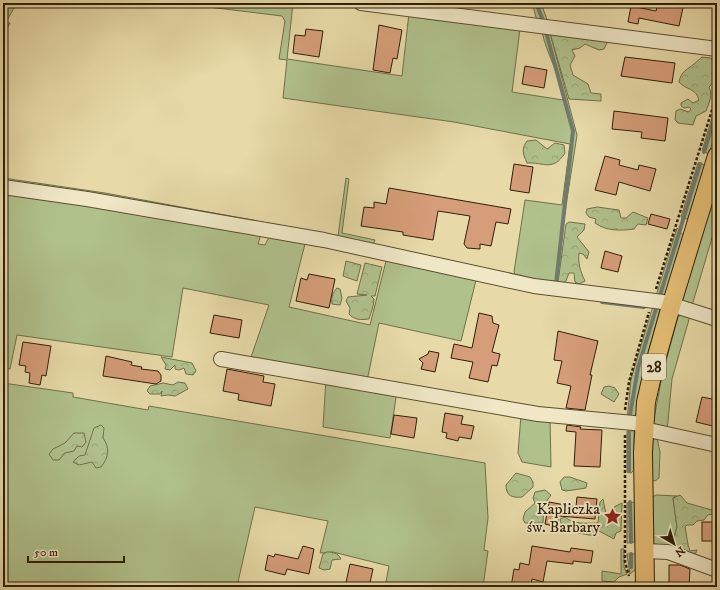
<svg xmlns="http://www.w3.org/2000/svg" width="720" height="590" font-family="'IM FELL DW Pica',serif">
<defs>
<pattern id="forest-crowns" width="20" height="18" patternUnits="userSpaceOnUse"><rect width="20" height="18" fill="#b0c18c"/><path d="M2 6a3 3 0 1 1 6 0M12 15a3 3 0 1 1 6 0" fill="none" stroke="#98a577"/></pattern>
</defs>
<rect width="100%" height="100%" fill="#e7daa8"/>
<filter id="stains"><feTurbulence type="fractalNoise" baseFrequency=".005" numOctaves="4"/><feColorMatrix values="0 0 0 0 .2 0 0 0 0 .09 0 0 0 0 .02 0 0 0 .5 -.17"/></filter>
<radialGradient id="worn" r=".72"><stop offset=".6" stop-color="#630" stop-opacity="0"/><stop offset="1" stop-color="#630" stop-opacity=".3"/></radialGradient>
<!-- green -->
<g fill="#b0c18c" stroke="#707049">
<path d="M 9,3 L 17,3 L 6,22 L 10,23 L 3,36 L 3,15 Z"/>
<path d="M 176,3 L 293,3 L 287,59 L 402,76 L 409,13 L 520,29 L 512,92 L 563,100 C 561,76 547,55 542,32 L 550,33 L 577,135 L 565,212 L 556,286 L 518,278 L 514,272 L 525,200 L 562,205 L 570,144 L 454,122 L 283,98 L 287,60 L 279,59 L 285,21 L 282,16 Z"/>
<path d="M 532,3 L 541,3 L 549,25 L 538,24 Z"/>
<path d="M 717,101 L 717,127 L 709,154 L 702,151 Z"/>
<path d="M 698,163 L 706,165 L 690,217 L 687,219 L 681,217 Z"/>
<path d="M 3,178 L 105,193 L 338,236 L 346,178 L 349,179 L 342,233 L 375,240 L 372,247 L 3,180 Z"/>
<path d="M 717,184 L 717,221 L 691,309 L 681,303 Z"/>
<path d="M 3,190 L 261,234 L 258,244 L 265,245 L 271,233 L 306,240 L 289,307 L 370,325 L 387,257 L 477,276 L 461,341 L 379,323 L 367,381 L 250,360 L 269,305 L 183,288 L 172,357 L 17,335 L 10,369 L 3,368 Z"/>
<path d="M 677,228 L 684,236 L 665,296 L 656,296 Z"/>
<path d="M 653,306 L 660,309 L 643,371 L 636,418 L 627,420 L 631,379 Z"/>
<path d="M 681,315 L 690,316 L 672,379 L 667,432 L 653,424 L 662,376 L 678,317 Z"/>
<path d="M 326,379 L 397,391 L 390,438 L 323,427 Z"/>
<path d="M 3,383 L 73,393 L 73,397 L 148,410 L 149,406 L 485,463 L 488,518 L 484,550 L 488,551 L 483,587 L 385,587 L 389,566 L 333,552 L 320,553 L 328,521 L 255,507 L 238,582 L 256,587 L 3,587 Z"/>
<path d="M 521,415 L 550,418 L 551,467 L 522,462 L 518,453 Z"/>
<path d="M 627,431 L 634,431 L 634,470 L 631,473 L 627,472 Z"/>
<path d="M 657,438 L 660,452 L 659,478 L 655,481 L 652,480 L 652,440 Z"/>
<path d="M 656,495 L 677,496 L 673,498 L 677,527 L 671,548 L 653,545 L 652,497 Z"/>
<path d="M 635,502 L 635,542 L 627,543 L 627,503 Z"/>
<path d="M 621,549 L 624,549 L 624,567 L 627,574 L 619,577 L 614,582 L 602,581 L 602,571 L 621,574 Z"/>
<path d="M 627,554 L 636,554 L 636,569 L 630,574 Z"/>
</g>
<!-- forest -->
<g fill="url(#forest-crowns)" stroke="#707049">
<path d="M 550,33 L 604,39 L 607,43 L 604,49 L 599,50 L 585,44 L 580,48 L 572,50 L 575,56 L 570,65 L 573,75 L 588,84 L 591,93 L 601,94 L 601,101 L 569,99 Z"/>
<path d="M 702,57 L 711,58 L 714,64 L 712,74 L 716,80 L 709,87 C 713,95 709,103 706,111 L 696,116 L 693,125 L 678,123 L 675,120 L 676,111 L 680,109 L 689,112 L 691,109 L 689,107 L 684,108 L 681,106 L 681,103 L 688,99 L 693,103 L 699,100 C 696,88 686,90 679,82 C 681,71 687,70 694,64 C 697,62 699,59 702,57 Z"/>
<path d="M 536,140 L 547,149 L 555,143 L 564,145 L 565,153 C 553,172 544,162 527,163 C 523,154 521,149 527,141 Z"/>
<path d="M 597,207 L 619,210 L 621,218 L 626,218 L 633,212 L 648,218 L 646,225 L 638,224 L 634,229 C 620,231 606,231 595,223 L 596,219 L 589,217 L 586,213 L 587,209 Z"/>
<path d="M 569,222 L 585,224 L 584,230 L 577,237 L 589,252 L 587,259 L 583,254 L 579,253 C 578,263 580,271 585,281 L 579,284 L 575,282 L 574,273 L 569,273 L 566,281 L 561,284 L 558,282 L 566,224 Z"/>
<path d="M 346,261 L 361,265 L 357,281 L 343,276 Z"/>
<path d="M 365,263 L 382,267 L 375,296 L 371,296 L 374,299 C 374,306 371,312 369,319 C 361,320 354,320 349,314 L 350,308 L 346,301 L 348,297 L 367,295 L 357,294 Z"/>
<path d="M 337,288 L 340,289 L 342,298 L 340,305 L 332,304 C 331,298 333,292 337,288 Z"/>
<path d="M 161,357 L 192,363 L 196,371 L 193,375 L 186,374 L 184,368 L 179,370 L 175,369 L 175,365 L 170,370 L 165,369 L 166,365 Z"/>
<path d="M 178,382 L 185,383 L 188,389 L 175,396 L 168,395 L 161,396 L 162,391 L 160,394 L 150,394 L 147,391 L 150,386 L 163,383 L 173,385 Z"/>
<path d="M 609,386 L 615,388 L 619,394 L 614,402 L 601,394 L 604,387 Z"/>
<path d="M 101,425 L 104,428 L 103,438 C 110,448 109,457 101,467 L 96,468 L 92,462 L 79,465 L 73,462 L 79,456 L 85,455 L 94,428 Z"/>
<path d="M 74,433 L 84,433 L 86,442 L 82,447 L 77,446 L 74,451 L 65,453 L 59,460 L 53,460 L 49,454 L 53,449 L 65,443 Z"/>
<path d="M 516,473 L 530,477 L 533,482 L 533,487 L 522,497 C 512,498 506,496 506,485 Z"/>
<path d="M 564,477 L 570,477 L 587,483 L 586,488 L 566,491 L 562,490 L 560,482 Z"/>
<path d="M 545,490 L 551,495 L 544,505 L 543,523 L 525,523 L 523,519 L 525,512 L 535,503 L 533,498 L 535,492 Z"/>
<path d="M 680,495 L 687,503 L 712,510 L 713,514 L 708,515 L 704,520 L 697,521 L 693,525 L 687,525 L 685,527 C 687,536 687,543 690,551 L 697,550 L 695,555 L 671,548 L 677,527 L 673,498 Z"/>
<path d="M 603,499 L 607,519 L 612,508 L 622,503 L 621,531 L 616,533 L 614,539 L 599,531 L 595,536 C 585,534 561,532 560,519 L 565,517 C 574,525 587,523 598,523 L 600,502 Z"/>
<path d="M 327,552 C 333,552 338,553 341,559 L 332,560 L 330,569 L 324,570 L 319,568 L 323,554 Z"/>
</g>
<g fill="none" stroke-linecap="round" stroke-linejoin="round">
<!-- stream -->
<g stroke="#707b6e" stroke-width="4">
<path d="M 536,3 L 542,18"/>
<path d="M 546,32 L 573,131 L 556,284"/>
<path d="M 704,152 L 717,111"/>
<path d="M 602,302 L 644,307"/>
<path d="M 630,415 L 638,368 L 700,164"/>
<path d="M 629,471 L 629,433"/>
<path d="M 630,502 L 631,542"/>
<path d="M 631,554 L 631,567"/>
</g>
</g>
<!-- building -->
<g fill="#d59d79" stroke="#2f1f06">
<path d="M 658,3 L 684,3 L 679,26 L 639,18 L 638,24 L 628,22 L 631,6 L 656,11 Z"/>
<path d="M 379,25 L 402,30 L 397,59 L 393,58 L 390,73 L 373,70 Z"/>
<path d="M 306,29 L 323,31 L 319,57 L 293,53 L 295,35 L 305,36 Z"/>
<path d="M 625,57 L 675,63 L 672,83 L 621,76 Z"/>
<path d="M 525,66 L 547,70 L 544,88 L 522,84 Z"/>
<path d="M 614,111 L 668,118 L 665,141 L 641,138 L 642,132 L 612,129 Z"/>
<path d="M 605,156 L 620,160 L 619,165 L 638,170 L 639,165 L 656,169 L 650,191 L 619,182 L 616,195 L 595,190 Z"/>
<path d="M 514,164 L 533,167 L 529,193 L 510,190 Z"/>
<path d="M 389,188 L 511,209 L 508,224 L 496,222 L 491,246 L 480,244 L 480,249 L 467,248 L 464,244 L 470,216 L 438,211 L 433,240 L 403,235 L 403,232 L 361,226 L 364,207 L 374,208 L 374,202 L 386,204 Z"/>
<path d="M 651,214 L 670,219 L 667,229 L 648,224 Z"/>
<path d="M 605,251 L 622,256 L 618,272 L 601,268 Z"/>
<path d="M 309,274 L 335,279 L 329,308 L 296,301 L 301,278 L 307,280 Z"/>
<path d="M 479,313 L 492,316 L 493,323 L 499,325 L 492,352 L 500,354 L 497,366 L 492,365 L 488,382 L 469,378 L 473,362 L 451,358 L 454,344 L 472,348 Z"/>
<path d="M 214,315 L 242,320 L 239,338 L 210,333 Z"/>
<path d="M 558,331 L 598,341 L 590,375 L 592,375 L 585,410 L 566,408 L 571,386 L 557,383 L 562,361 L 554,360 Z"/>
<path d="M 23,342 L 51,346 L 46,376 L 42,375 L 40,385 L 29,383 L 30,373 L 25,372 L 26,366 L 19,365 Z"/>
<path d="M 429,351 L 439,353 L 435,372 L 421,369 L 423,363 L 419,359 L 428,354 Z"/>
<path d="M 106,356 L 132,362 L 131,365 L 142,367 L 141,369 L 158,371 L 161,375 L 161,381 L 156,384 L 103,376 Z"/>
<path d="M 227,369 L 264,376 L 263,382 L 275,384 L 271,406 L 238,400 L 239,394 L 223,391 Z"/>
<path d="M 702,397 L 717,400 L 717,427 L 696,422 Z"/>
<path d="M 445,413 L 463,416 L 461,424 L 474,426 L 471,439 L 459,437 L 458,441 L 446,438 L 447,433 L 442,432 Z"/>
<path d="M 394,415 L 417,418 L 414,438 L 391,434 Z"/>
<path d="M 567,425 L 581,427 L 580,429 L 602,430 L 600,467 L 574,466 L 576,432 L 566,431 Z"/>
<path d="M 577,497 L 597,499 L 595,519 L 559,516 L 557,527 L 545,524 L 549,502 L 576,507 Z"/>
<rect x="702" y="522" width="15" height="19"/>
<path d="M 303,546 L 314,549 L 309,574 L 287,569 L 285,575 L 265,570 L 268,555 L 274,557 L 275,554 L 298,559 Z"/>
<path d="M 532,546 L 570,552 L 571,548 L 593,551 L 591,563 L 573,561 L 573,564 L 547,561 L 543,582 L 532,579 L 531,587 L 522,585 L 521,587 L 511,587 L 514,569 L 519,570 L 520,563 L 529,565 Z"/>
<path d="M 350,564 L 373,569 L 369,587 L 345,587 Z"/>
<path d="M 669,565 L 680,565 L 690,569 L 689,587 L 669,587 Z"/>
</g>
<g fill="none" stroke-linecap="round" stroke-linejoin="round">
<defs>
<g id="minor">
<path d="M 361,3 L 717,49"/>
<path d="M 3,187 L 87,199 L 324,240 L 534,286 L 663,302 L 717,319"/>
<path d="M 221,359 L 538,414 L 644,424"/>
<path d="M 644,429 L 717,445"/>
<path d="M 645,551 L 668,552 L 717,570"/>
</g>
<path id="major" d="M 645,587 L 643,452 L 646,402 L 655,363 L 671,306 L 717,156"/>
</defs>
<!-- minor casing -->
<use href="#minor" stroke="#5d4e2e" stroke-width="16"/>
<!-- major casing -->
<use href="#major" stroke="#2f1f06" stroke-width="20"/>
<!-- path -->
<g stroke="#2f1f06" stroke-width="2.5" stroke-dasharray="3 2" stroke-linecap="butt">
<path d="M 656,289 L 717,94"/>
<path d="M 625,410 L 629,382 L 649,312"/>
<path d="M 625,435 L 625,562 L 629,576"/>
<path d="M 596,587 L 596,583"/>
</g>
<!-- minor -->
<use href="#minor" stroke="#efe7c6" stroke-width="14"/>
<!-- major -->
<use href="#major" stroke="#e4bd74" stroke-width="18"/>
</g>
<!-- icons -->
<defs>
<symbol id="sight-bare" viewBox="-9 -9 18 18"><path d="M0-6L1.8-2.2L6-1.7L2.9 1.2L3.7 5.4L0 3.3L-3.7 5.4L-2.9 1.2L-6-1.7L-1.8-2.2Z" fill="#8f2418" stroke="#efe7c6" stroke-width="2.5" paint-order="stroke"/></symbol>
</defs>
<g fill-rule="evenodd">
<use href="#sight-bare" x="600" y="504" width="25" height="25"/>
</g>
<g text-anchor="middle" stroke-width="3.5" stroke-linejoin="round" paint-order="stroke">
<!-- shield labels -->
<rect fill="#efe7c6" stroke="#695b40" stroke-width="1" x="642" y="354" width="24" height="26" rx="3"/>
<g font-size="15" font-weight="bold" fill="#2f1f06">
<text x="654" y="372">28</text>
</g>
<!-- poi labels -->
<g font-size="16" fill="#2f1f06" stroke="#efe7c6" text-anchor="end">
<text x="600" y="514">Kapliczka<tspan x="600" dy="18">św. Barbary</tspan></text>
</g>
</g>
<!-- margin -->
<rect width="720" height="590" fill="none" stroke="#e7daa8" stroke-width="16"/>
<rect x="4" y="4" width="712" height="582" fill="none" stroke="#2f1f06" stroke-width="2"/>
<rect x="8" y="8" width="704" height="574" fill="none" stroke="#2f1f06"/>
<!-- north arrow -->
<g transform="translate(674 544) rotate(142)" stroke="#efe7c6" stroke-width="3" paint-order="stroke">
<path d="M0-3L7 15L0 10L-7 15Z" fill="#2f1f06"/>
<text y="-6" font-size="11" font-weight="bold" text-anchor="middle" fill="#2f1f06">N</text>
</g>
<!-- scale -->
<path d="M28 556v6h96v-6" fill="none" stroke="#2f1f06" stroke-width="2"/>
<text x="34" y="556" font-size="12" fill="#2f1f06" stroke="#efe7c6" stroke-width="3" paint-order="stroke">50 m</text>
<rect width="100%" height="100%" filter="url(#stains)"/>
<rect width="100%" height="100%" fill="url(#worn)"/>
</svg>
